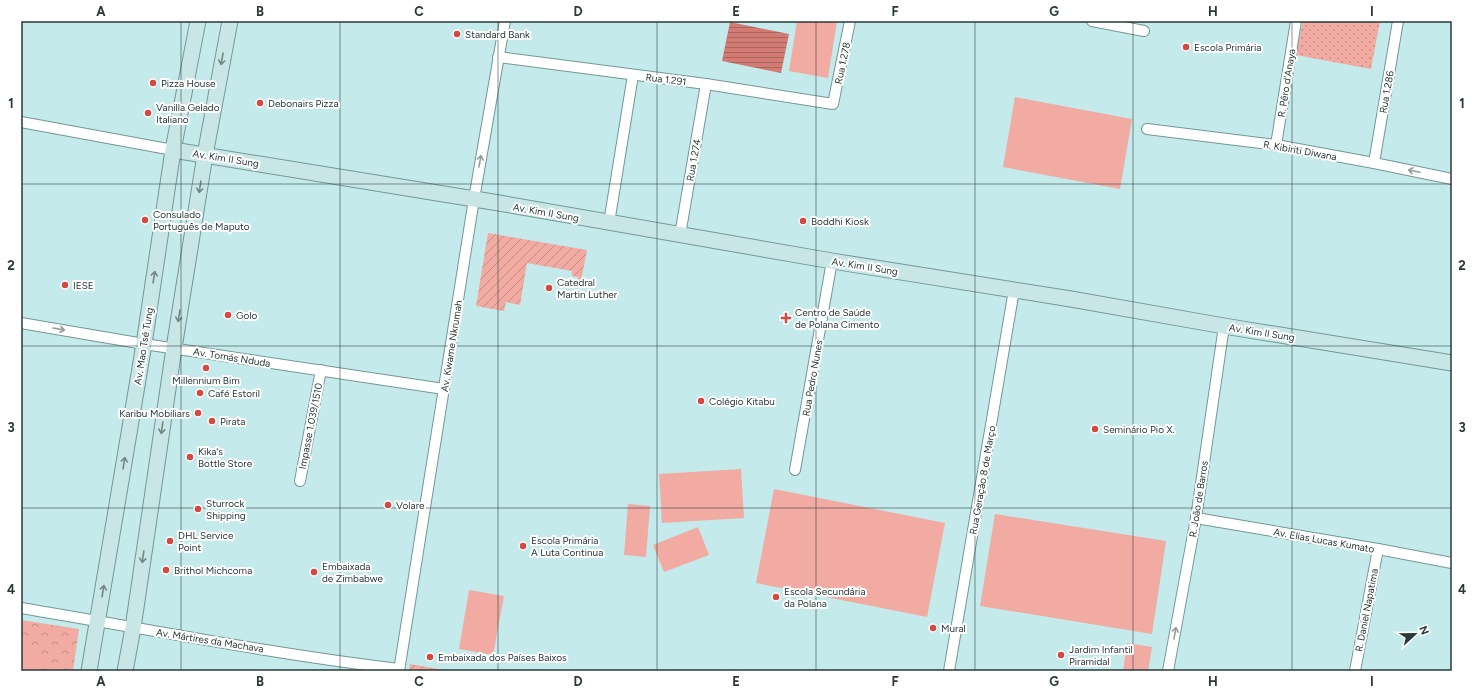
<svg xmlns="http://www.w3.org/2000/svg" width="1473" height="692" font-family="Figtree,sans-serif">
<defs>
<pattern id="grass-dots" width="8" height="8" patternUnits="userSpaceOnUse"><rect width="8" height="8" fill="#f1aba2"/><path d="M2 2h.1M6 6h.1" fill="none" stroke="#c38c85" stroke-width="1.8" stroke-linecap="round"/></pattern>
<pattern id="forest-crowns" width="20" height="18" patternUnits="userSpaceOnUse"><rect width="20" height="18" fill="#f1aba2"/><path d="M2 6a3 3 0 1 1 6 0M12 15a3 3 0 1 1 6 0" fill="none" stroke="#c38c85"/></pattern>
<pattern id="garden-furrows" width="10" height="10" patternUnits="userSpaceOnUse"><rect width="10" height="10" fill="#f1aba2"/><path d="M-1 1l2-2M0 10L10 0M9 11l2-2" fill="none" stroke="#c38c85"/></pattern>
<pattern id="water-rules" width="6" height="5" patternUnits="userSpaceOnUse"><rect width="6" height="5" fill="#d27b72"/><path d="M0 2.5h6" fill="none" stroke="#aa665f"/></pattern>
</defs>
<rect width="100%" height="100%" fill="#c4eaeb"/>
<!-- grass -->
<path fill="url(#grass-dots)" d="M 1303,21 L 1380,21 L 1371,69 L 1296,55 Z"/>
<!-- forest -->
<path fill="url(#forest-crowns)" d="M 21,620 L 79,629 L 73,671 L 21,671 Z"/>
<!-- garden -->
<g fill="url(#garden-furrows)">
<path d="M 488,233 L 587,250 L 581,281 L 577,281 L 578,277 L 572,276 L 572,271 L 527,263 L 520,305 L 506,302 L 504,311 L 476,306 Z"/>
<path d="M 410,664 L 444,670 L 443,671 L 409,671 Z"/>
</g>
<!-- pitch -->
<g fill="#f1aba2">
<path d="M 797,21 L 837,21 L 828,78 L 789,71 Z"/>
<path d="M 1015,97 L 1132,119 L 1120,189 L 1003,167 Z"/>
<path d="M 741,469 L 744,518 L 662,523 L 659,474 Z"/>
<path d="M 774,489 L 945,523 L 927,617 L 756,583 Z"/>
<path d="M 628,504 L 650,506 L 646,557 L 624,555 Z"/>
<path d="M 995,514 L 1166,541 L 1152,634 L 980,606 Z"/>
<path d="M 698,527 L 709,555 L 664,572 L 653,545 Z"/>
<path d="M 469,590 L 504,596 L 493,655 L 459,649 Z"/>
<path d="M 21,636 L 34,648 L 43,671 L 21,671 Z"/>
<path d="M 1127,643 L 1152,647 L 1148,671 L 1123,671 Z"/>
</g>
<!-- water -->
<path fill="url(#water-rules)" d="M 730,22 L 789,34 L 781,73 L 722,61 Z"/>
<g fill="none" stroke-linecap="round" stroke-linejoin="round">
<defs>
<g id="street">
<path d="M 1092,21 L 1144,31"/>
<path d="M 498,57 L 706,84 L 833,104 L 850,21"/>
<path d="M 21,122 L 173,150"/>
<path d="M 1147,129 L 1276,145 L 1374,163 L 1452,179"/>
<path d="M 1276,145 L 1296,21"/>
<path d="M 1374,163 L 1398,21"/>
<path d="M 609,223 L 633,75"/>
<path d="M 680,235 L 706,84"/>
<path d="M 21,323 L 144,344 L 444,389"/>
<path d="M 795,470 L 832,261"/>
<path d="M 300,481 L 321,370"/>
<path d="M 1196,518 L 1378,549 L 1452,563"/>
<path d="M 21,608 C 147,629 273,654 399,669"/>
<path d="M 399,671 L 474,199 L 505,21"/>
<path d="M 949,671 L 1014,290"/>
<path d="M 1168,671 L 1196,518 L 1224,326"/>
<path d="M 1355,671 L 1378,549"/>
</g>
<g id="secondary">
<path d="M 173,150 L 499,203 L 832,261 L 1071,299 L 1224,326 L 1452,363"/>
<path d="M 89,671 L 144,344 L 173,150 L 198,21"/>
<path d="M 125,671 L 133,628 L 174,348 L 205,155 L 230,21"/>
</g>
</defs>
<!-- street casing -->
<use href="#street" stroke="#749798" stroke-width="12"/>
<!-- secondary casing -->
<use href="#secondary" stroke="#749798" stroke-width="17"/>
<!-- street -->
<use href="#street" stroke="#fff" stroke-width="10"/>
<!-- secondary -->
<use href="#secondary" stroke="#c9e6e7" stroke-width="15"/>
</g>
<!-- one-way arrows -->
<defs><path id="oneway-shaft" d="M-6 0H5M1.5-3L5.5 0L1.5 3" fill="none" stroke-width="1.6" stroke-linecap="round" stroke-linejoin="round"/></defs>
<g stroke="#718687">
<use href="#oneway-shaft" transform="translate(222 59) rotate(100)"/>
<use href="#oneway-shaft" transform="translate(200 187) rotate(99)"/>
<use href="#oneway-shaft" transform="translate(154 277) rotate(-81)"/>
<use href="#oneway-shaft" transform="translate(179 316) rotate(99)"/>
<use href="#oneway-shaft" transform="translate(162 428) rotate(98)"/>
<use href="#oneway-shaft" transform="translate(124 463) rotate(-81)"/>
<use href="#oneway-shaft" transform="translate(143 557) rotate(98)"/>
<use href="#oneway-shaft" transform="translate(103 591) rotate(-81)"/>
</g>
<g stroke="#949c9c">
<use href="#oneway-shaft" transform="translate(480 161) rotate(-80)"/>
<use href="#oneway-shaft" transform="translate(1414 171) rotate(-168)"/>
<use href="#oneway-shaft" transform="translate(59 329) rotate(10)"/>
<use href="#oneway-shaft" transform="translate(1175 633) rotate(-80)"/>
</g>
<!-- grid -->
<path fill="none" stroke="#293838" stroke-width="1" stroke-opacity="0.55" d="M 181,21 L 181,671M 340,21 L 340,671M 498,21 L 498,671M 657,21 L 657,671M 816,21 L 816,671M 975,21 L 975,671M 1133,21 L 1133,671M 1292,21 L 1292,671M 21,184 L 1452,184M 21,346 L 1452,346M 21,508 L 1452,508"/>
<!-- markers -->
<g fill="#d64840" stroke="#fff" stroke-width="1.5">
<circle cx="457" cy="34" r="4"/>
<circle cx="1186" cy="47" r="4"/>
<circle cx="153" cy="83" r="4"/>
<circle cx="260" cy="103" r="4"/>
<circle cx="148" cy="113" r="4"/>
<circle cx="145" cy="220" r="4"/>
<circle cx="803" cy="221" r="4"/>
<circle cx="65" cy="285" r="4"/>
<circle cx="549" cy="288" r="4"/>
<circle cx="228" cy="315" r="4"/>
<path d="M784 312h4v4h4v4h-4v4h-4v-4h-4v-4h4z"/>
<circle cx="206" cy="368" r="4"/>
<circle cx="200" cy="393" r="4"/>
<circle cx="701" cy="401" r="4"/>
<circle cx="198" cy="413" r="4"/>
<circle cx="212" cy="421" r="4"/>
<circle cx="1095" cy="429" r="4"/>
<circle cx="190" cy="457" r="4"/>
<circle cx="388" cy="505" r="4"/>
<circle cx="198" cy="509" r="4"/>
<circle cx="170" cy="541" r="4"/>
<circle cx="523" cy="546" r="4"/>
<circle cx="166" cy="570" r="4"/>
<circle cx="314" cy="572" r="4"/>
<circle cx="776" cy="597" r="4"/>
<circle cx="933" cy="628" r="4"/>
<circle cx="1061" cy="655" r="4"/>
<circle cx="430" cy="657" r="4"/>
</g>
<g text-anchor="middle" stroke-width="4" stroke-linejoin="round" paint-order="stroke">
<!-- poi labels -->
<g font-size="10" fill="#293838" stroke="#fff" text-anchor="start">
<text x="465" y="38">Standard Bank</text>
<text x="1194" y="51">Escola Primária</text>
<text x="161" y="87">Pizza House</text>
<text x="268" y="107">Debonairs Pizza</text>
<text x="156" y="111">Vanilla Gelado<tspan x="156" dy="12">Italiano</tspan></text>
<text x="153" y="218">Consulado<tspan x="153" dy="12">Português de Maputo</tspan></text>
<text x="811" y="225">Boddhi Kiosk</text>
<text x="557" y="286">Catedral<tspan x="557" dy="12">Martin Luther</tspan></text>
<text x="73" y="289">IESE</text>
<text x="795" y="316">Centro de Saúde<tspan x="795" dy="12">de Polana Cimento</tspan></text>
<text x="236" y="319">Golo</text>
<text x="206" y="384" text-anchor="middle">Millennium Bim</text>
<text x="208" y="397">Café Estoril</text>
<text x="709" y="405">Colégio Kitabu</text>
<text x="190" y="417" text-anchor="end">Karibu Mobiliars</text>
<text x="220" y="425">Pirata</text>
<text x="1103" y="433">Seminário Pio X.</text>
<text x="198" y="455">Kika's<tspan x="198" dy="12">Bottle Store</tspan></text>
<text x="206" y="507">Sturrock<tspan x="206" dy="12">Shipping</tspan></text>
<text x="396" y="509">Volare</text>
<text x="178" y="539">DHL Service<tspan x="178" dy="12">Point</tspan></text>
<text x="531" y="544">Escola Primária<tspan x="531" dy="12">A Luta Continua</tspan></text>
<text x="322" y="570">Embaixada<tspan x="322" dy="12">de Zimbabwe</tspan></text>
<text x="174" y="574">Brithol Michcoma</text>
<text x="784" y="595">Escola Secundária<tspan x="784" dy="12">da Polana</tspan></text>
<text x="941" y="632">Mural</text>
<text x="1069" y="653">Jardim Infantil<tspan x="1069" dy="12">Piramidal</tspan></text>
<text x="438" y="661">Embaixada dos Países Baixos</text>
</g>
<!-- street labels -->
<g font-size="10" fill="#293838" stroke="#fff">
<text transform="translate(842 63) rotate(-78)" y="4">Rua 1.278</text>
<text transform="translate(666 79) rotate(7)" y="4">Rua 1.291</text>
<text transform="translate(1286 83) rotate(-81)" y="4">R. Pêro d'Anaya</text>
<text transform="translate(1386 92) rotate(-80)" y="4">Rua 1.286</text>
<text transform="translate(1300 150) rotate(10)" y="4">R. Kibiriti Diwana</text>
<text transform="translate(226 158) rotate(9)" y="4">Av. Kim II Sung</text>
<text transform="translate(693 160) rotate(-80)" y="4">Rua 1.274</text>
<text transform="translate(546 212) rotate(10)" y="4">Av. Kim II Sung</text>
<text transform="translate(865 266) rotate(9)" y="4">Av. Kim II Sung</text>
<text transform="translate(1262 332) rotate(9)" y="4">Av. Kim Il Sung</text>
<text transform="translate(143 346) rotate(-81)" y="4">Av. Mao Tsé Tung</text>
<text transform="translate(451 346) rotate(-81)" y="4">Av. Kwame Nkrumah</text>
<text transform="translate(232 357) rotate(9)" y="4">Av. Tomás Nduda</text>
<text transform="translate(812 378) rotate(-80)" y="4">Rua Pedro Nunes</text>
<text transform="translate(310 426) rotate(-79)" y="4">Impasse 1.039/1510</text>
<text transform="translate(982 480) rotate(-80)" y="4">Rua Geração 8 de Março</text>
<text transform="translate(1198 499) rotate(-81)" y="4">R. João de Barros</text>
<text transform="translate(1324 540) rotate(10)" y="4">Av. Elias Lucas Kumato</text>
<text transform="translate(1366 610) rotate(-79)" y="4">R. Daniel Napatima</text>
<text transform="translate(210 640) rotate(9)" y="4">Av. Mártires da Machava</text>
</g>
</g>
<!-- border -->
<rect width="1473" height="692" fill="none" stroke="#ffffff" stroke-width="44"/>
<!-- north arrow -->
<g transform="translate(1415 634) rotate(68)" stroke="#ffffff" stroke-width="3" paint-order="stroke">
<path d="M0-3L7 15L0 10L-7 15Z" fill="#293838"/>
<text y="-6" font-size="11" font-weight="bold" text-anchor="middle" fill="#293838">N</text>
</g>
<rect x="22" y="22" width="1429" height="648" fill="none" stroke="#293838" stroke-width="1.5"/>
<g font-size="13" text-anchor="middle" font-weight="bold" fill="#293838">
<text x="101" y="16">A</text>
<text x="260" y="16">B</text>
<text x="419" y="16">C</text>
<text x="578" y="16">D</text>
<text x="736" y="16">E</text>
<text x="895" y="16">F</text>
<text x="1054" y="16">G</text>
<text x="1213" y="16">H</text>
<text x="1372" y="16">I</text>
<text x="11" y="108">1</text>
<text x="1462" y="108">1</text>
<text x="11" y="270">2</text>
<text x="1462" y="270">2</text>
<text x="11" y="432">3</text>
<text x="1462" y="432">3</text>
<text x="11" y="594">4</text>
<text x="1462" y="594">4</text>
<text x="101" y="686">A</text>
<text x="260" y="686">B</text>
<text x="419" y="686">C</text>
<text x="578" y="686">D</text>
<text x="736" y="686">E</text>
<text x="895" y="686">F</text>
<text x="1054" y="686">G</text>
<text x="1213" y="686">H</text>
<text x="1372" y="686">I</text>
</g>
</svg>
